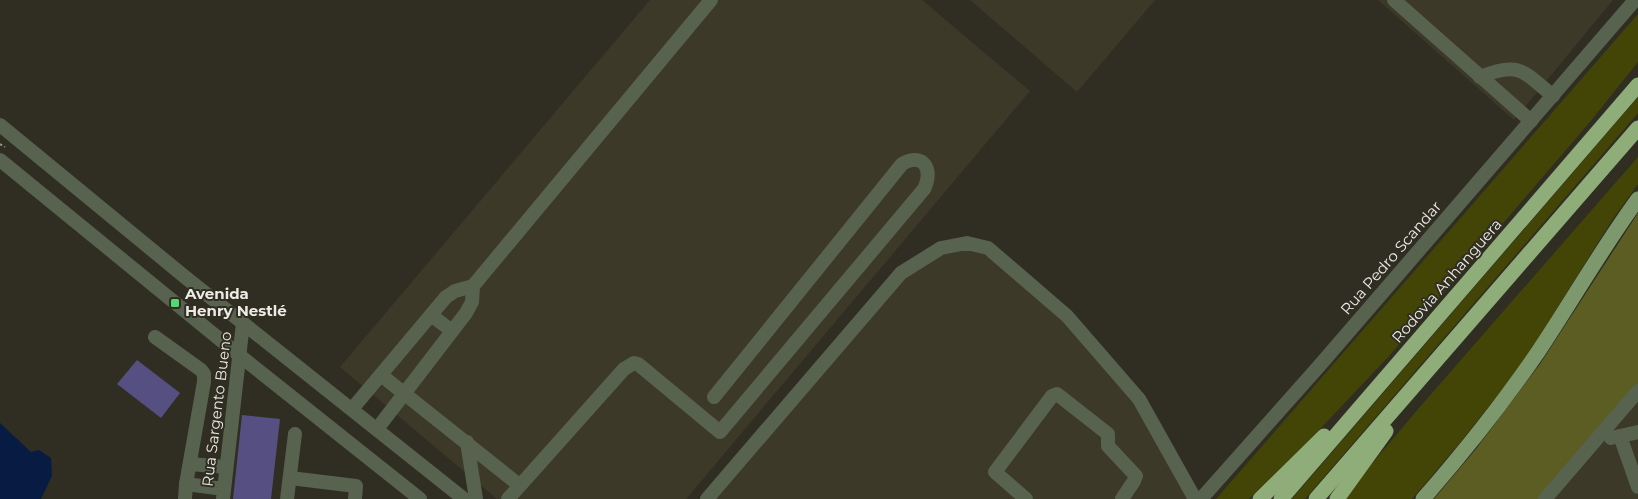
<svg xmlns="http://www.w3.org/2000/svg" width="1638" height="499" font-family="Montserrat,sans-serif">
<rect width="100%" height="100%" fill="#302e23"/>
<!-- built -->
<g fill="#3d3929">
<path d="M 650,0 L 922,0 L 1030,91 L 686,499 L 497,499 L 340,367 Z"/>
<path d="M 970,0 L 1155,0 L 1077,92 Z"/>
<path d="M 1378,0 L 1613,0 L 1514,120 Z"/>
<path d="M 941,248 L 988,248 L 1116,371 L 1195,499 L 707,499 L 901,273 Z"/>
<path d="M 1638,385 L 1638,499 L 1541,499 Z"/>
</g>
<!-- green -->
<g fill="#434506">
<path d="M 1638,14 L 1638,62 L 1589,123 L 1390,355 L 1320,429 L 1249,499 L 1216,499 Z"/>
<path d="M 1638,97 L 1638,113 L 1305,499 L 1292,499 Z"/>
<path d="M 1638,157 L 1638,184 L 1612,220 L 1521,366 L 1458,445 L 1412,499 L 1342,499 L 1419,408 Z"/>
</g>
<!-- forest -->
<path fill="#5b5d23" d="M 1638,213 L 1638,385 L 1541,499 L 1434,499 L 1476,449 L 1540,364 Z"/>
<!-- water -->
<path fill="#081b43" d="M 0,423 L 31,452 L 39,450 L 51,458 L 52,476 L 41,499 L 0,499 Z"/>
<!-- building -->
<g fill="#564f81">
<path d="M 137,360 L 180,393 L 161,418 L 117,384 Z"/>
<path d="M 242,415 L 280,419 L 271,499 L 233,499 Z"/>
</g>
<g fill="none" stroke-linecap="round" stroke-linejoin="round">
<!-- path -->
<path stroke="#97958d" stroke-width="2" stroke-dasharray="2.5 2.5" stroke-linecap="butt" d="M 0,144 L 5,147"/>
<!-- minor -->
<g stroke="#57634e" stroke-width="14">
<path d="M 1394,0 L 1531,121"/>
<path d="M 1480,77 C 1519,61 1523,71 1553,96"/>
<path d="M 0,125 L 185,277 L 464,499"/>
<path d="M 0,160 L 239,355 L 420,499"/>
<path d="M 431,315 L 452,331"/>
<path d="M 155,337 L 201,370 L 204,374 L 204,382 L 186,484 L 185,499"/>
<path d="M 381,375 L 519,485"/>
<path d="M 352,409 L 446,297 L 455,291 L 473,286 L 711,0"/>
<path d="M 377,429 L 466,313 L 472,302 L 473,286"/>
<path d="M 1620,436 L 1638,487"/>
<path d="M 1611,438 L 1638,432"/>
<path d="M 467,442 L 476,499"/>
<path d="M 190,464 L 226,467"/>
<path d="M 290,478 L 356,486 L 355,499"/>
<path d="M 186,484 L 224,489"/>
<path d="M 223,499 L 243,323"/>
<path d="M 287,499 L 295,434"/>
<path d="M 508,499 L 624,369 L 634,363 L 638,364 L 720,432 L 924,189 C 934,169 923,152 902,164 L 714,397"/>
<path d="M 707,499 L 901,273 L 941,248 L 967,243 L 988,248 L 1067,316 L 1139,399 L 1195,499"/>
<path d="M 1026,499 L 995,472 L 1052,396 L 1057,394 L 1108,434 L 1108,446 L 1136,476 L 1134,481 L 1122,499"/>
<path d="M 1201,499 L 1320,365 L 1635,0"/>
<path d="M 1545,499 L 1638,391"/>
</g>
<!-- major -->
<path stroke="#7e986d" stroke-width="15" d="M 1423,499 C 1464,452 1503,403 1538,352 C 1572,301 1602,248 1638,199"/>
<!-- highway -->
<g stroke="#8ead79" stroke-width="15">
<path d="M 1260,499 L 1324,436"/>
<path d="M 1281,499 L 1638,85"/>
<path d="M 1316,499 L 1638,128"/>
<path d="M 1337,499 L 1386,431"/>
</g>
</g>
<!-- markers -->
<rect fill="#56d671" stroke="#302e23" stroke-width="2" x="170" y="298" width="10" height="10" rx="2.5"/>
<g text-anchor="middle" stroke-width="4" stroke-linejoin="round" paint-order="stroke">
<!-- street labels -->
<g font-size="15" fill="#edebe5" stroke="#302e23">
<text transform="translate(1391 258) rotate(-49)" y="5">Rua Pedro Scandar</text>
<text transform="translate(1447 281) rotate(-49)" y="5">Rodovia Anhanguera</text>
<text transform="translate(217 409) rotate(-83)" y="5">Rua Sargento Bueno</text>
</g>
<!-- poi labels -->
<g font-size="15" font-weight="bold" fill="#edebe5" stroke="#302e23" text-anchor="start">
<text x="185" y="299">Avenida<tspan x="185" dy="17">Henry Nestlé</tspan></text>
</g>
</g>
</svg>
